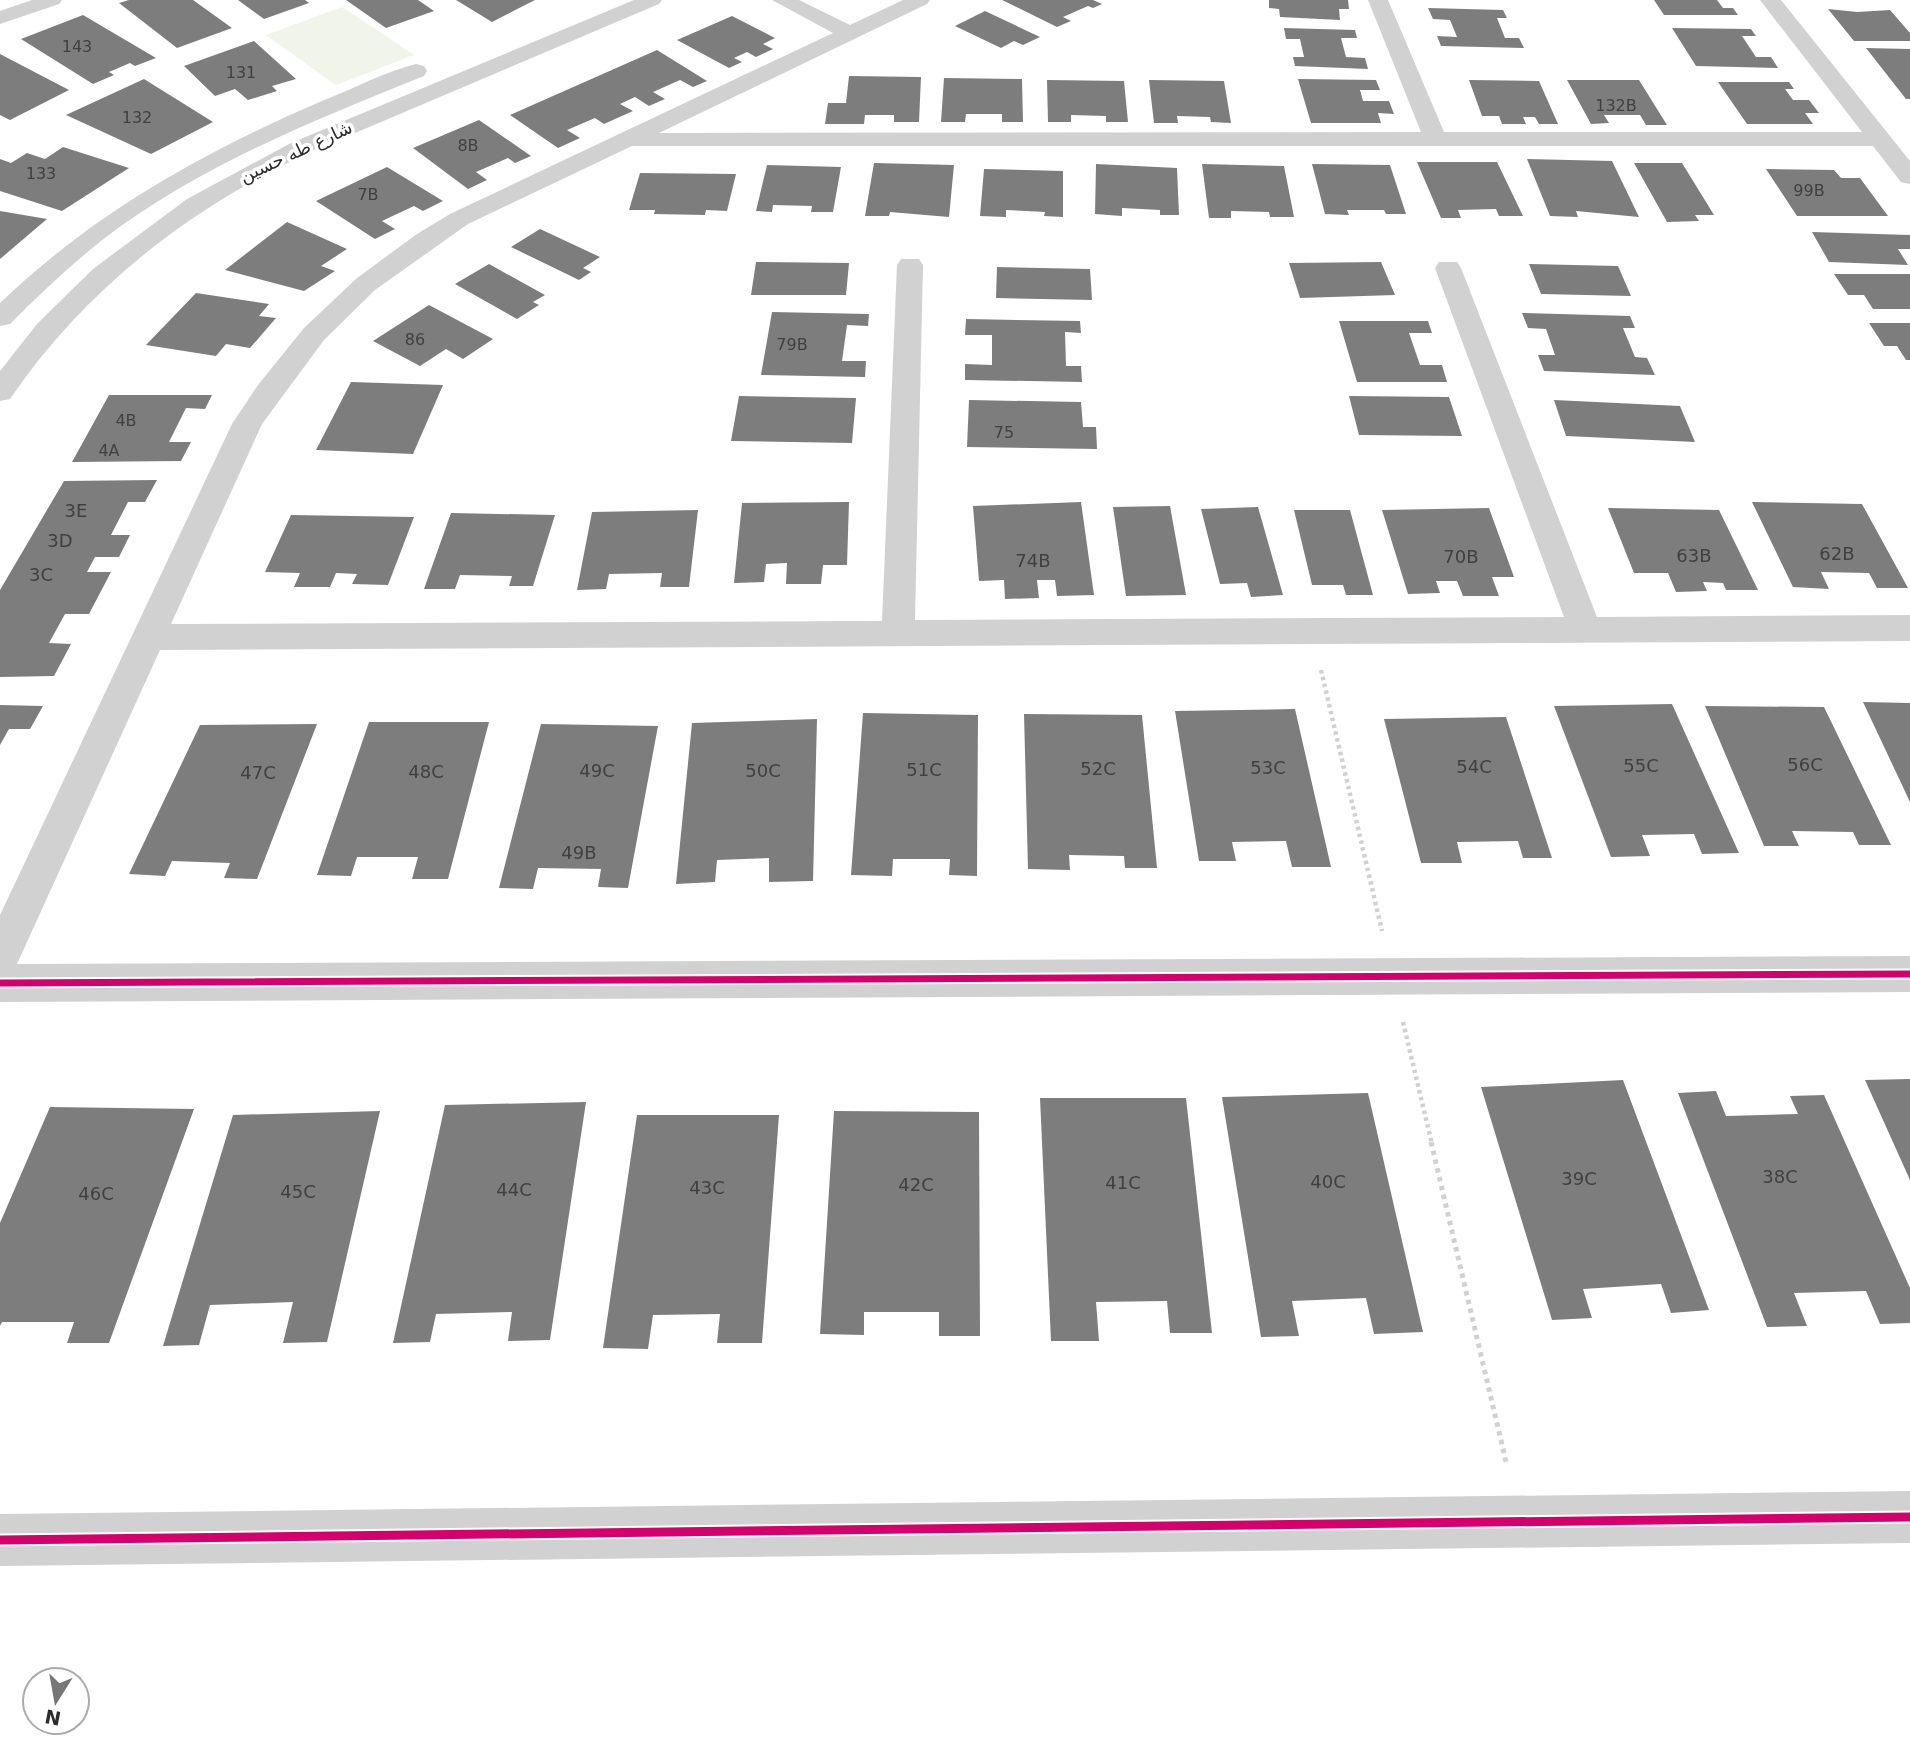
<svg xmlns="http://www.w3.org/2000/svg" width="1910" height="1757" font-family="'DejaVu Sans',Vazirmatn,sans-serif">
<rect width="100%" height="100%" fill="#fff"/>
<!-- green -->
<path fill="#f0f4e9" d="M 342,7 L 414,55 L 336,85 L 266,35 Z"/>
<!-- building -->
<g fill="#7d7d7d">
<path d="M 129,0 L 193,0 L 232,28 L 177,48 L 119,3 Z"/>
<path d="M 238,0 L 305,0 L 309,3 L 264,19 Z"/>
<path d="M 346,0 L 418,0 L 434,11 L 386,28 Z"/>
<path d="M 456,0 L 535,0 L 492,22 Z"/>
<path d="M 1002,0 L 1093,0 L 1102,4 L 1093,8 L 1088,6 L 1063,17 L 1071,21 L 1057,27 Z"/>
<path d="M 1269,0 L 1348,0 L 1349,9 L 1339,9 L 1340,20 L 1280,17 L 1279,9 L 1269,8 Z"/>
<path d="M 1654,0 L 1717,0 L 1723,8 L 1733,8 L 1738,15 L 1664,15 Z"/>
<path d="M 1428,8 L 1503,10 L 1507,18 L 1497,18 L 1505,38 L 1519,38 L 1524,48 L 1441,46 L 1437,36 L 1457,37 L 1450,20 L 1433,19 Z"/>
<path d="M 1828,9 L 1857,12 L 1890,10 L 1910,33 L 1910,41 L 1854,41 Z"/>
<path d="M 985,11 L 1040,37 L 1023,45 L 1014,41 L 1001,48 L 955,26 Z"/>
<path d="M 83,15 L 156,58 L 135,66 L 130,63 L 109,72 L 114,75 L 93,84 L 21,39 Z"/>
<path d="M 732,16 L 775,38 L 763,44 L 773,49 L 756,57 L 747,52 L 734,58 L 742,62 L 729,68 L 677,40 Z"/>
<path d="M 1284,28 L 1355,30 L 1357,38 L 1341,38 L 1346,57 L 1365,58 L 1368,69 L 1295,66 L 1293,57 L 1304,57 L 1300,39 L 1286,39 Z"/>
<path d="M 1672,28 L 1751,29 L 1756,36 L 1742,36 L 1756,57 L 1771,57 L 1778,68 L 1696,66 Z"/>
<path d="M 254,41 L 296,79 L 272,86 L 277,91 L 248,100 L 235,89 L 215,96 L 184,66 Z"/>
<path d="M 1866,48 L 1910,49 L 1910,99 L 1906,99 Z"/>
<path d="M 657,50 L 707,81 L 693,87 L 680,80 L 653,92 L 665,99 L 649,106 L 635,97 L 620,104 L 633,111 L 604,124 L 595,118 L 567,130 L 580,138 L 558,148 L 510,115 Z"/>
<path d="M 0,54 L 69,90 L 10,120 L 0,115 Z"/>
<path d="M 849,76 L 921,77 L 919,122 L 894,122 L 894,115 L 865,115 L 864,124 L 825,124 L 828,103 L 846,103 Z"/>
<path d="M 944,78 L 1022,79 L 1023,122 L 1002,122 L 1002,114 L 966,114 L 965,122 L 941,122 Z"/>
<path d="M 144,79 L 213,122 L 151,154 L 66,115 Z"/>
<path d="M 1298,79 L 1376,80 L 1380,90 L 1360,90 L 1363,101 L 1389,101 L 1394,114 L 1378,113 L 1381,123 L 1311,123 Z"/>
<path d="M 1047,80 L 1124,81 L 1128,122 L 1106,122 L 1106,116 L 1071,115 L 1071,122 L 1048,122 Z"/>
<path d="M 1149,80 L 1224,81 L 1231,123 L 1211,122 L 1210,117 L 1177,116 L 1178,123 L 1154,123 Z"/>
<path d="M 1469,80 L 1539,81 L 1558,124 L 1539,124 L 1535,117 L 1523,117 L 1526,124 L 1502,124 L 1499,116 L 1482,116 Z"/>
<path d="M 1567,80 L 1639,80 L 1667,125 L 1646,125 L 1640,115 L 1604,115 L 1609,123 L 1591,124 Z"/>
<path d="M 1718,82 L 1789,82 L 1794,89 L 1785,89 L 1793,100 L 1809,100 L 1819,113 L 1805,113 L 1813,124 L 1747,124 Z"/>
<path d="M 479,120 L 531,156 L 515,163 L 508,158 L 476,172 L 487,180 L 468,189 L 413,148 Z"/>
<path d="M 63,147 L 129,168 L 62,211 L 0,191 L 0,159 L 11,163 L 27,153 L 45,159 Z"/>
<path d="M 1527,159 L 1612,161 L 1639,217 L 1576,211 L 1578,217 L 1550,216 Z"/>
<path d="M 1417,162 L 1497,162 L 1523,216 L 1499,216 L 1496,209 L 1458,210 L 1461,218 L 1441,218 Z"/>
<path d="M 874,163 L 954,165 L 949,217 L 890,212 L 889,216 L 865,216 Z"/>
<path d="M 1634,163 L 1682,163 L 1714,215 L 1695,215 L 1699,221 L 1667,222 Z"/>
<path d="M 1096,164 L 1177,168 L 1179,215 L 1160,215 L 1160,210 L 1122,208 L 1122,216 L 1095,214 Z"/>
<path d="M 1202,164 L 1284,166 L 1294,217 L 1270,217 L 1269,212 L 1231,211 L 1231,218 L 1209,218 Z"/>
<path d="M 1312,164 L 1390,165 L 1406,214 L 1386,214 L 1384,210 L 1347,210 L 1349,215 L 1325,214 Z"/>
<path d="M 767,165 L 841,167 L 833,212 L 811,212 L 812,206 L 773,205 L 772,212 L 756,211 Z"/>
<path d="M 387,167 L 443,201 L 423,211 L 414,206 L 382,221 L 395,229 L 375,239 L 316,201 Z"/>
<path d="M 984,169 L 1063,171 L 1063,217 L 1044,216 L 1045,212 L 1006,210 L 1006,217 L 980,216 Z"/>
<path d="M 1766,169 L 1834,170 L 1841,178 L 1860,178 L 1888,216 L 1797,216 Z"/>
<path d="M 640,173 L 736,174 L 727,211 L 706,210 L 705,215 L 654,214 L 655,210 L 629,210 Z"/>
<path d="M 0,211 L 47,219 L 0,259 Z"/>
<path d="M 287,222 L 347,249 L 321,266 L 335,271 L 304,291 L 225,270 Z"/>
<path d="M 540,229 L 600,257 L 583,268 L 591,272 L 579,280 L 511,247 Z"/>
<path d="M 1812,232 L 1910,235 L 1910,249 L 1898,249 L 1908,265 L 1829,262 Z"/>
<path d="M 756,262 L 849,263 L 846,295 L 751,295 Z"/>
<path d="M 1381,262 L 1395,295 L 1300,298 L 1289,263 Z"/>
<path d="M 489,264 L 545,295 L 533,302 L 539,305 L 517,319 L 455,284 Z"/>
<path d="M 1529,264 L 1618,266 L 1631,296 L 1541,294 Z"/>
<path d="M 997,267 L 1090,269 L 1092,300 L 996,298 Z"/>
<path d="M 1834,274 L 1910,274 L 1910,309 L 1873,309 L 1864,295 L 1848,295 Z"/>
<path d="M 196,293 L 269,304 L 259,316 L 276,318 L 250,348 L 226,344 L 216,356 L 146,345 Z"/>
<path d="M 429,305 L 493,339 L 463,359 L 446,349 L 420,366 L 373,341 Z"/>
<path d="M 772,312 L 869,314 L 868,326 L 847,325 L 842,361 L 866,361 L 865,377 L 761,375 Z"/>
<path d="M 1522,313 L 1630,316 L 1635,328 L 1623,328 L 1635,357 L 1647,358 L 1655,375 L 1544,371 L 1538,355 L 1555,355 L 1546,329 L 1528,328 Z"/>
<path d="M 966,319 L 1080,321 L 1081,333 L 1065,332 L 1066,366 L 1081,366 L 1082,382 L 965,380 L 965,364 L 992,365 L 992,335 L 965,335 Z"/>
<path d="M 1339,321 L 1428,321 L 1432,333 L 1409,333 L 1420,365 L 1442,365 L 1447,382 L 1357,382 Z"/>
<path d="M 1869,323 L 1910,323 L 1910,360 L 1906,360 L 1897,346 L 1884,346 Z"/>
<path d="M 351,382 L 443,385 L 413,454 L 316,450 Z"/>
<path d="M 109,395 L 212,395 L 205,409 L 186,408 L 169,442 L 191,442 L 181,461 L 72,462 Z"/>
<path d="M 739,396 L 856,398 L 852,443 L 731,441 Z"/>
<path d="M 1349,396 L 1449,397 L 1462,436 L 1359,435 Z"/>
<path d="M 969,400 L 1081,402 L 1083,427 L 1096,427 L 1097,449 L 967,447 Z"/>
<path d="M 1554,400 L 1680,406 L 1695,442 L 1566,436 Z"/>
<path d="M 157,480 L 145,502 L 128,502 L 111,535 L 130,535 L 119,557 L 95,557 L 87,572 L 111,572 L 89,614 L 65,614 L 49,643 L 71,644 L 54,676 L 0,677 L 0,590 L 64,481 Z"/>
<path d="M 849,502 L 847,565 L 823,565 L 821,584 L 786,584 L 787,563 L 766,564 L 764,582 L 734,583 L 742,503 Z"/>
<path d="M 1081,502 L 1094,595 L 1057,596 L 1055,580 L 1037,580 L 1039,598 L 1005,599 L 1004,580 L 979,581 L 973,506 Z"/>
<path d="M 1752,502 L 1862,504 L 1908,588 L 1877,588 L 1869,573 L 1821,572 L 1829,589 L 1793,587 Z"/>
<path d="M 1170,506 L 1186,595 L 1126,596 L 1113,507 Z"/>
<path d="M 1258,507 L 1283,595 L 1251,597 L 1247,583 L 1220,584 L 1201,509 Z"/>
<path d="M 1489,508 L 1514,577 L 1492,577 L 1499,596 L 1463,596 L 1457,581 L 1436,581 L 1440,593 L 1408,594 L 1382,510 Z"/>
<path d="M 1608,508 L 1719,510 L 1758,590 L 1726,590 L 1723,583 L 1703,582 L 1707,591 L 1676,592 L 1668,573 L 1634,573 Z"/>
<path d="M 698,510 L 689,587 L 660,587 L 662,573 L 609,574 L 606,589 L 577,590 L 592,512 Z"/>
<path d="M 1294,510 L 1350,510 L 1373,595 L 1346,595 L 1343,585 L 1312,585 Z"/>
<path d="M 451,513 L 555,515 L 533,586 L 509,586 L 512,576 L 460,575 L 455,589 L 424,589 Z"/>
<path d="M 291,515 L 414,517 L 388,585 L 352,584 L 357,574 L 336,573 L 330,587 L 294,587 L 300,573 L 265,572 Z"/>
<path d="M 1863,702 L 1910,703 L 1910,802 Z"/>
<path d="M 1672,704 L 1739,853 L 1702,854 L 1694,834 L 1642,835 L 1650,856 L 1611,857 L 1554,706 Z"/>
<path d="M 0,705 L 43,706 L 30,729 L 9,729 L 0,745 Z"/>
<path d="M 1705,706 L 1824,707 L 1891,845 L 1859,845 L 1853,832 L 1792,831 L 1799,846 L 1764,846 Z"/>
<path d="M 1295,709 L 1331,867 L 1292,867 L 1286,841 L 1232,842 L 1236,861 L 1199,861 L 1175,711 Z"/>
<path d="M 863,713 L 978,715 L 977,876 L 949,875 L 950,859 L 893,859 L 892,876 L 851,875 Z"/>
<path d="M 1024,714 L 1142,715 L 1157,868 L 1125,868 L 1124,856 L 1069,855 L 1070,870 L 1028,869 Z"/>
<path d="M 1506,717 L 1552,858 L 1523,858 L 1518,841 L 1457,842 L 1462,863 L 1421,863 L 1384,719 Z"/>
<path d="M 817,719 L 813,881 L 769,882 L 769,858 L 717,860 L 715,882 L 676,884 L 692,723 Z"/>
<path d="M 369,722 L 489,722 L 448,879 L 412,879 L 418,857 L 357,857 L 351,876 L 317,875 Z"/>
<path d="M 317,724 L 257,879 L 224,878 L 230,863 L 172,861 L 165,876 L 129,874 L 200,725 Z"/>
<path d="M 541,724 L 658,726 L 628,888 L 598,887 L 601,869 L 538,868 L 533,889 L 499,888 Z"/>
<path d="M 1910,1079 L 1910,1180 L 1865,1080 Z"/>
<path d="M 1623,1080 L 1709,1310 L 1671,1313 L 1661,1284 L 1583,1289 L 1592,1318 L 1552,1320 L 1481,1087 Z"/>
<path d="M 1716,1091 L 1726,1116 L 1798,1114 L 1790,1096 L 1824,1095 L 1910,1288 L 1910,1323 L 1880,1324 L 1866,1291 L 1794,1293 L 1807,1326 L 1767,1327 L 1678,1093 Z"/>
<path d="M 1368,1093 L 1423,1332 L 1374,1334 L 1366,1298 L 1292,1301 L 1299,1336 L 1261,1337 L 1222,1097 Z"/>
<path d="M 1040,1098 L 1186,1098 L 1212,1333 L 1170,1333 L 1167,1301 L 1096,1302 L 1099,1341 L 1051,1341 Z"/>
<path d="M 586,1102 L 550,1340 L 508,1341 L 512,1312 L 436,1314 L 430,1342 L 393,1343 L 445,1105 Z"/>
<path d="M 50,1107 L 194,1109 L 109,1343 L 67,1343 L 74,1322 L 2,1322 L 0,1326 L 0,1223 Z"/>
<path d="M 380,1111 L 327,1342 L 283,1343 L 293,1302 L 210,1305 L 199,1345 L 163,1346 L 233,1115 Z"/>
<path d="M 834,1111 L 979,1112 L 980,1336 L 939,1336 L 939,1312 L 864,1312 L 864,1335 L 820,1334 Z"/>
<path d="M 637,1115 L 779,1115 L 762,1343 L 717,1343 L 720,1314 L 653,1315 L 648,1349 L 603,1348 Z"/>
</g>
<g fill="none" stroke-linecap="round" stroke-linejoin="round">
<!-- path-far1 -->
<g stroke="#d1d1d1" stroke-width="4.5" stroke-dasharray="3.5 3.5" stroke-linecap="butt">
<path d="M 1321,670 L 1382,931"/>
<path d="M 1403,1022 L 1432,1144"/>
</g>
<!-- path -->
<path stroke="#d1d1d1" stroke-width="5" stroke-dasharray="4.5 4.5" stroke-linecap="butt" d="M 1431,1142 L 1507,1466"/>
<!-- minor -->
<g fill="#d1d1d1" fill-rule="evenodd">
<path d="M 32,0 L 62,0 L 59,4 L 0,24 L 0,11 Z"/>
<path d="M 772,0 L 799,0 L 850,25 L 903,0 L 930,0 L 927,4 L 659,133 L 1421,132 L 1368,0 L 1388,0 L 1444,132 L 1862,132 L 1760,0 L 1781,0 L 1910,161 L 1910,184 L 1901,182 L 1873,146 L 632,146 L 468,224 L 375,290 L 324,340 L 262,424 L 171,624 L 882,621 L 897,265 L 901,259 L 919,259 L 923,265 L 915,620 L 1564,617 L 1435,268 L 1439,262 L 1457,262 L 1461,268 L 1597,617 L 1910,615 L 1910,641 L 160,650 L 17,964 L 1910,956 L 1910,992 L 0,1002 L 0,915 L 232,424 L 258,385 L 304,328 L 357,278 L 417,234 L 450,214 L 833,33 Z"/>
<path d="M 1910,1491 L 1910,1543 L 0,1566 L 0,1514 Z"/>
</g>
<!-- tertiary -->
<g fill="#d1d1d1" fill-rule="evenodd">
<path d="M 634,0 L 662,0 L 659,4 L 308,153 C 189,209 85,289 10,399 L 0,401 L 0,371 L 37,324 L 93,269 L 187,199 L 291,143 Z"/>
<path d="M 416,64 L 424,66 L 427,71 L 424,76 C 312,121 197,167 101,241 C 68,267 39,295 10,324 L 0,326 L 0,303 C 94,213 203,152 322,101 C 353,89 384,72 416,64 Z"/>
</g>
<defs>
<path id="cycleway-far1" d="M 0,983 L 1910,974"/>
<path id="cycleway" d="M 0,1540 L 1910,1517"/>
</defs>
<!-- cycleway-far1 casing -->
<use href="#cycleway-far1" stroke="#fff" stroke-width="11"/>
<!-- cycleway casing -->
<use href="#cycleway" stroke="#fff" stroke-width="13"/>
<!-- cycleway-far1 -->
<use href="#cycleway-far1" stroke="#d6006c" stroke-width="7"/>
<!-- cycleway -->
<use href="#cycleway" stroke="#d6006c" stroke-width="9"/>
</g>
<g text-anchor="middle" stroke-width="7" stroke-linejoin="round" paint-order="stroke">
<!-- far-number labels -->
<g font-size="16" fill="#404040">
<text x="77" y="52">143</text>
<text x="241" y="78">131</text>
<text x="1616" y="111">132B</text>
<text x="137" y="123">132</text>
<text x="468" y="151">8B</text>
<text x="41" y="179">133</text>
<text x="1809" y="196">99B</text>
<text x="368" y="200">7B</text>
<text x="415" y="345">86</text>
<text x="792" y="350">79B</text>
<text x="126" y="426">4B</text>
<text x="1004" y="438">75</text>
<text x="109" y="456">4A</text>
</g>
<!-- far-street labels -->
<g font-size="18" fill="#2c2c2c" stroke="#fff">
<text transform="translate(296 152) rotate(-25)" y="6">شارع طه حسين</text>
</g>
<!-- number labels -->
<g font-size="18" fill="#404040">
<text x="76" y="517">3E</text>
<text x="60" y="547">3D</text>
<text x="1837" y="560">62B</text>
<text x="1694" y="562">63B</text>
<text x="1461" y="563">70B</text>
<text x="1033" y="567">74B</text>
<text x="41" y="581">3C</text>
<text x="1805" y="771">56C</text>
<text x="1641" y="772">55C</text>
<text x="1474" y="773">54C</text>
<text x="1268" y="774">53C</text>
<text x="1098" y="775">52C</text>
<text x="924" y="776">51C</text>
<text x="597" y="777">49C</text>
<text x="763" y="777">50C</text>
<text x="426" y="778">48C</text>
<text x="258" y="779">47C</text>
<text x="579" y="859">49B</text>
<text x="1780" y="1183">38C</text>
<text x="1579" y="1185">39C</text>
<text x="1328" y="1188">40C</text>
<text x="1123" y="1189">41C</text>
<text x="916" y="1191">42C</text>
<text x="707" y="1194">43C</text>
<text x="514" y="1196">44C</text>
<text x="298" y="1198">45C</text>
<text x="96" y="1200">46C</text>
</g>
</g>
<!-- north arrow -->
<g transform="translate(56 1701) rotate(191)"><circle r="33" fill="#ffffff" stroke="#ababab" stroke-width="2"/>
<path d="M0-5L12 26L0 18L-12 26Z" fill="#767676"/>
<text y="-10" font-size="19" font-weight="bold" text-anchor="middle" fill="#2c2c2c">N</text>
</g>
</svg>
